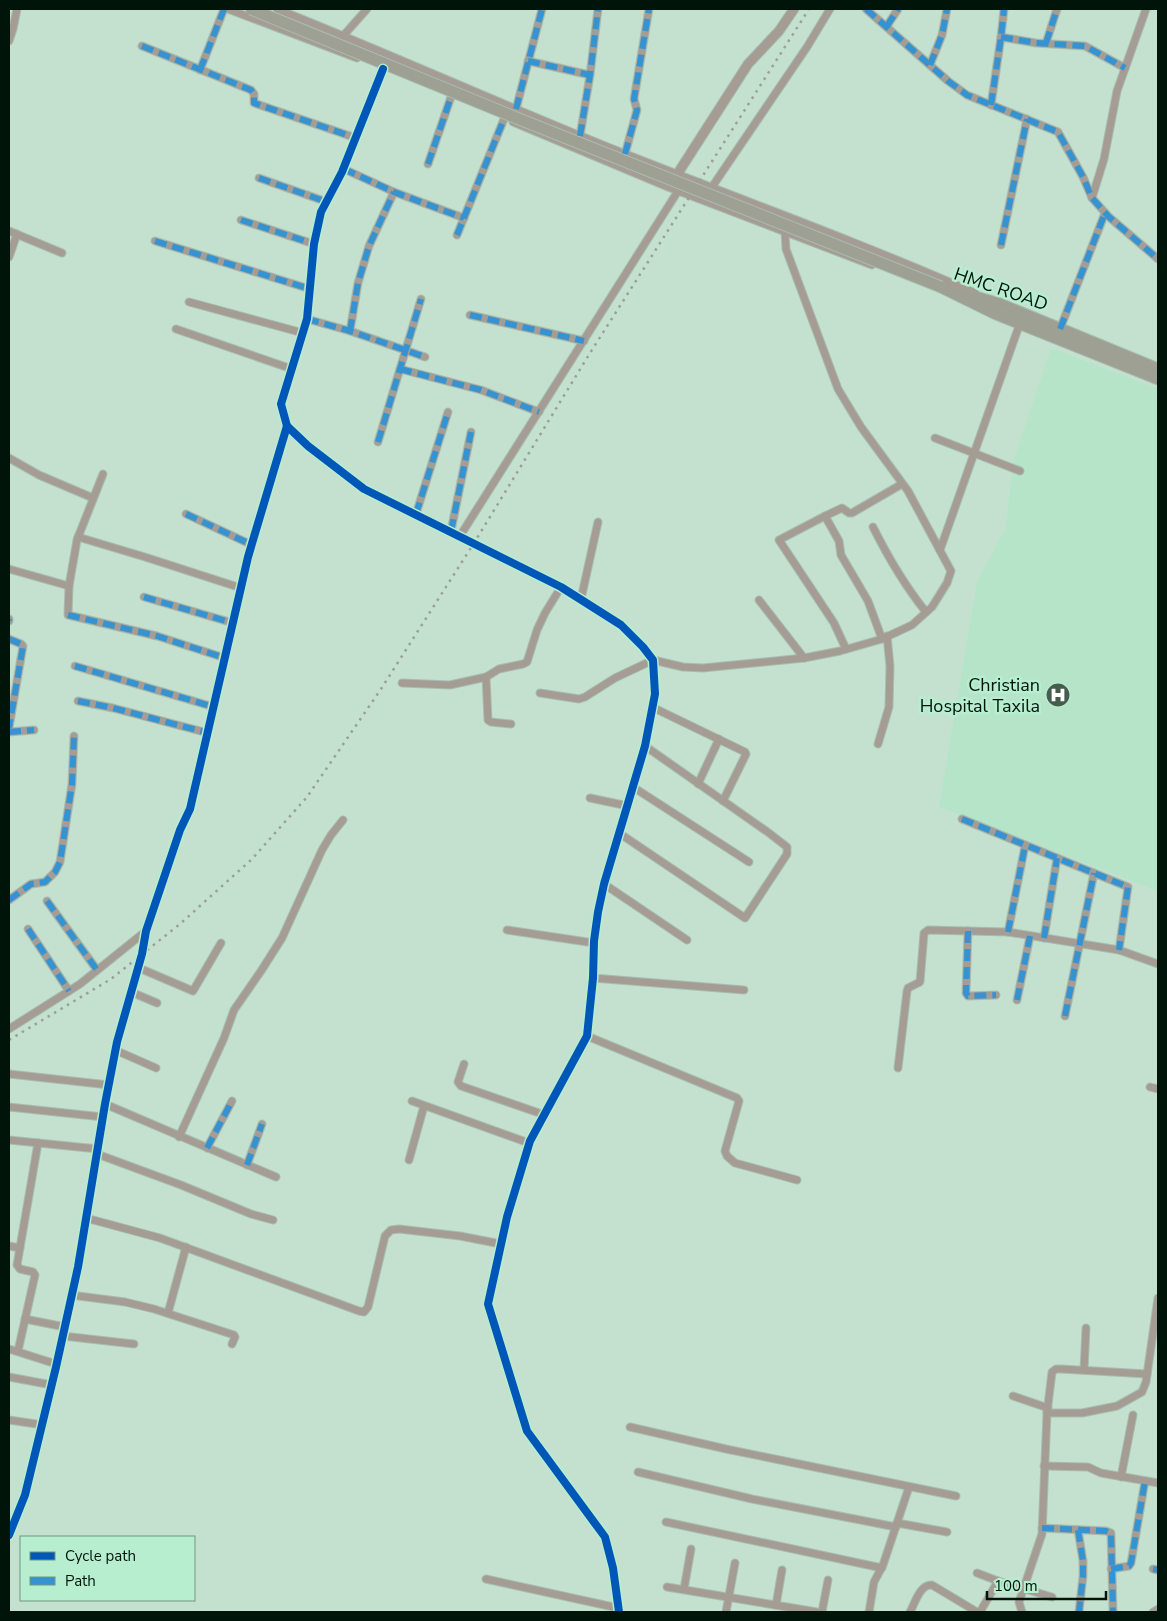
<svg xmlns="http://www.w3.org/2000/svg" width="1167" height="1621" font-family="'Nunito Sans',sans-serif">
<rect width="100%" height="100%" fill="#c4e1d0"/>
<!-- built -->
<path fill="#b5e4c9" d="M 1051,348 L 1158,389 L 1158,891 L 939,807 L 977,582 L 1005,529 L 1014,459 Z"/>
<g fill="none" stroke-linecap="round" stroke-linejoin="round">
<defs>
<g id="minor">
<path d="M 228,9 L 357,58"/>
<path d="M 277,9 C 393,55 507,107 623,153 C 740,199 859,242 975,293"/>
<path d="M 866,9 L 948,81 L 967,95 L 1058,132 L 1083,177 L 1092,198 L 1109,217 L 1158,259"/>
<path d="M 887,26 L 898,9"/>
<path d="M 343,36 L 367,9"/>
<path d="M 1001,37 L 1036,43 L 1085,46 L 1125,68"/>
<path d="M 9,41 L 13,29 L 17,9"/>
<path d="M 1046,43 L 1057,9"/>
<path d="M 142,46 L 251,90 L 254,94 L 254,103 L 356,138"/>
<path d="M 528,61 L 590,75"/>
<path d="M 930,65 L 942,35 L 947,9"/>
<path d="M 200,70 L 224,9"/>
<path d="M 991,105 L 1001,37 L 1004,9"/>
<path d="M 516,109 L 542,9"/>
<path d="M 513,122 L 668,187 L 872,265"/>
<path d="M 580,136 L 590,75 L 598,9"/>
<path d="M 625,154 L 637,110 L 634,99 L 649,9"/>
<path d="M 428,164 L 451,97"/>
<path d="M 344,169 L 394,192 L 464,218"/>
<path d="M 259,178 L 327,202"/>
<path d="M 712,187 L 807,47 L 830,9"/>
<path d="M 1092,198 L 1104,159 L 1117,91 L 1146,9"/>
<path d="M 241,220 L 314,244"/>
<path d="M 9,231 L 62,253"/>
<path d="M 457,235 L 504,119"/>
<path d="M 155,241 L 310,289"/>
<path d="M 1001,245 L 1027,119"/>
<path d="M 9,257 L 17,234"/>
<path d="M 189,302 L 303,333"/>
<path d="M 470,315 L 584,341"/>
<path d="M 307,319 L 350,331 L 425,357"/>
<path d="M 176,329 L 292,369"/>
<path d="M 1060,329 L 1105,213"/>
<path d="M 350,331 L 358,283 L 369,246 L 394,192"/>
<path d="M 400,369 L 481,390 L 539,412"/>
<path d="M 287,426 L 308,446 L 364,489 L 561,587 L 621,625 L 643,647 L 653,660 L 655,694 L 645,746 L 604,884 L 598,912 L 594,941 L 593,978 L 587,1036 L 530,1141 L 507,1217 L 488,1304 L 527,1431 L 605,1537 L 613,1568 L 619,1612"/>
<path d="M 935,438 L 1020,471"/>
<path d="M 378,442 L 421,299"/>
<path d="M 9,458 L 39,475 L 93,498"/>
<path d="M 103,474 L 77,540 L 69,586 L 68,615 L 157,636 L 225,658"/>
<path d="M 186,514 L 252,545"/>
<path d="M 416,514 L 448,412"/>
<path d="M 825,516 L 839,541 L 841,555 L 868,601 L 882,639"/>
<path d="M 873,527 C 888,557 905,586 926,612"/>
<path d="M 451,531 L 471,432"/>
<path d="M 460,536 L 678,191"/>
<path d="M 78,537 L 145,557 L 241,588"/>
<path d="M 940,550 L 1020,323"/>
<path d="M 9,569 L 69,586"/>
<path d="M 144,597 L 233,623"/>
<path d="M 581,599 L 598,522"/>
<path d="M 759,600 L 804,658"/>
<path d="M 9,619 L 9,621"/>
<path d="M 9,639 L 21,644 L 23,646 L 9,728"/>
<path d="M 846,649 L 834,623 L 779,540 L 825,516 L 842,508 L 849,513 L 852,513 L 902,484"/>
<path d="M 75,666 L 214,707"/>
<path d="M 486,677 L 488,720 L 491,722 L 511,724"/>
<path d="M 402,683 L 450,685 L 486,677 L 499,669 L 523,664 L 527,662 L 537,630 L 545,613 L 561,587"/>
<path d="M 540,693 L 579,699 L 585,697 L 615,678 L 653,660 L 683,667 L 703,668 L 804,658 L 840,651 L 882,639 L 912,625 L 932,607 L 947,583 L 951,571 L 908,491 L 861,427 L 838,389 L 786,249 L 785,232"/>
<path d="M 78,701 L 113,708 L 208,733"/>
<path d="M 654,708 L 745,752 L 746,754 L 723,801"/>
<path d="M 9,732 L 34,730"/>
<path d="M 878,744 L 889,707 L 890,666 L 887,636"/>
<path d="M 698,784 L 719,739"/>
<path d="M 633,787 L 749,862"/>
<path d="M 590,798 L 628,806"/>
<path d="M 962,819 L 1128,887 L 1119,950"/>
<path d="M 619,833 L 745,918 L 787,854 L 787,847 L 769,833 L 645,746"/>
<path d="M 604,884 L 687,940"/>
<path d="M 9,900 L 31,884 L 45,882 L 55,872 L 60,862 L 72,784 L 74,736"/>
<path d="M 47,901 L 97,970"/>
<path d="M 28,929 L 69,991"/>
<path d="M 507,930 L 594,943"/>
<path d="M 968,931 L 966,993 L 968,996 L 996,995"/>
<path d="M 1008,932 L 1025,846"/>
<path d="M 1044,938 L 1057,858"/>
<path d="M 139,968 L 193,991 L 221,943"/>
<path d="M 593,978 L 744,990"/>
<path d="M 131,992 L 157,1003"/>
<path d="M 1017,1000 L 1030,936"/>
<path d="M 1065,1016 L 1094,873"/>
<path d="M 9,1029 L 80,984 L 146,931"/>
<path d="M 587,1036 L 737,1098 L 739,1101 L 725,1151 L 727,1156 L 735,1163 L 797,1180"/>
<path d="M 115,1050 L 156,1068"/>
<path d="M 464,1064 L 458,1082 L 461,1086 L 545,1115"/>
<path d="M 898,1068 L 907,991 L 908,988 L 920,982 L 924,933 L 928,930 L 1008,932 L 1119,950 L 1158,964"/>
<path d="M 9,1074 L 109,1085"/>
<path d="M 1150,1087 L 1158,1089"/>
<path d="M 412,1101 L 529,1143"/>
<path d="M 105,1104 L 276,1177"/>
<path d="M 9,1107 L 103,1117"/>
<path d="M 179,1137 L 224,1038 L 234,1010 L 261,971 L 282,938 L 322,850 L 331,835 L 343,820"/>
<path d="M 9,1140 L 98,1149"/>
<path d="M 207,1148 L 232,1101"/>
<path d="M 97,1154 L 181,1185 L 251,1214 L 273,1220"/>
<path d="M 409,1160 L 424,1106"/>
<path d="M 247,1165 L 262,1124"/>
<path d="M 86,1218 L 160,1238 L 359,1311 L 364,1312 L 368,1307 L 385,1236 L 391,1230 L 399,1229 L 460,1236 L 501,1244"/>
<path d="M 9,1246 L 20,1248"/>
<path d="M 71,1295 L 125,1302 L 154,1309 L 234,1335 L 235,1337 L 232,1344"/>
<path d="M 168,1313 L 186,1247"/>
<path d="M 25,1319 L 65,1327"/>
<path d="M 63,1336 L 134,1344"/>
<path d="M 9,1349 L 56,1364"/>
<path d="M 18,1351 L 35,1275 L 33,1272 L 20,1269 L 17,1265 L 38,1143"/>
<path d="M 1084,1370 L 1086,1328"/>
<path d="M 9,1377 L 52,1385"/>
<path d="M 1013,1396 L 1048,1408"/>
<path d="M 1047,1413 L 1082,1413 L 1117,1406 L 1142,1392 L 1146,1382 L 1158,1298"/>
<path d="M 9,1420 L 43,1425"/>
<path d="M 630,1427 L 726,1449 L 956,1496"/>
<path d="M 1044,1466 L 1088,1467 L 1101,1473 L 1158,1483"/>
<path d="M 638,1472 L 752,1499 L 896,1527"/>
<path d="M 1121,1477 L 1133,1415"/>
<path d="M 666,1522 L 882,1568"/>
<path d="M 897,1523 L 947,1532"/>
<path d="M 1042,1528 L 1106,1531 L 1111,1533 L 1113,1612"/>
<path d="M 1078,1530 L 1083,1561 L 1083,1576 L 1079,1612"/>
<path d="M 9,1535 L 25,1495 L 56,1367 L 78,1267 L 105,1104 L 117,1042 L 142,954 L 146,931 L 180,830 L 190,809 L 248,557 L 287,426 L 281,404 L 307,319 L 314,244 L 321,212 L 342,172 L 383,69"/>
<path d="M 1111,1569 L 1129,1566 L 1131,1563 L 1145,1481"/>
<path d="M 1153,1569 L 1158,1570"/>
<path d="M 977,1573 L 998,1581"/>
<path d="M 486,1579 L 618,1608"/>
<path d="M 667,1587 L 817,1612"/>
<path d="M 684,1589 L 691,1549"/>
<path d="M 776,1605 L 782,1570"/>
<path d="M 726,1612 L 735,1563"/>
<path d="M 822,1612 L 828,1580"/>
<path d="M 869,1612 L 874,1582 L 883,1565 L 909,1487"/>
<path d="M 910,1612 C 915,1603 920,1584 932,1585 L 977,1612"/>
<path d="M 980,1612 L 998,1581 L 1052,1597"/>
<path d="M 1022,1612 L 1019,1602 L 1042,1534 L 1047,1413 L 1052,1372 L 1056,1369 L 1061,1369 L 1147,1374"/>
<path d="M 1153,1612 L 1158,1609"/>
</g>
<path id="tertiary" d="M 678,173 L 748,64 L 779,31 L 794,9"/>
<g id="primary">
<path d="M 941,287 L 996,314 L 1158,379"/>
<path d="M 969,295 L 1000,304 L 1158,369"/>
</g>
</defs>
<!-- minor casing -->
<use href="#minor" stroke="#a7beb1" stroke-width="9"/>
<!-- tertiary casing -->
<use href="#tertiary" stroke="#a7beb1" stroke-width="11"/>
<!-- primary casing -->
<use href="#primary" stroke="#a7beb1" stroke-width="13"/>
<!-- minor -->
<use href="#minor" stroke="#a59d94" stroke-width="7"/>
<!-- tertiary -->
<use href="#tertiary" stroke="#a59d94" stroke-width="9"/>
<!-- primary -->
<use href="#primary" stroke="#9fa094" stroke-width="11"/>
<!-- rail -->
<path stroke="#99a094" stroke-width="2.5" stroke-dasharray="2.5 5" stroke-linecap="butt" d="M 9,1040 L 111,979 L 180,924 L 252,859 L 307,797 L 381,689 L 474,543 L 590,353 L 809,9"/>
<defs>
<path id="primary-bridge" d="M 251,9 L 519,119 L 941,287"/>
</defs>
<!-- primary-bridge casing -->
<use href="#primary-bridge" stroke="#a7beb1" stroke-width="13" stroke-linecap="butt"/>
<!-- primary-bridge -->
<use href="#primary-bridge" stroke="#9fa094" stroke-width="11"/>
<!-- quiet -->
<g stroke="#3693d2" stroke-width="6" stroke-dasharray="12 6" stroke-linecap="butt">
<path d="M 866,9 L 948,81 L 967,95 L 1058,132 L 1083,177 L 1092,198 L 1109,217 L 1158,259"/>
<path d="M 887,26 L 898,9"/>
<path d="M 1001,37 L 1036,43 L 1085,46 L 1125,68"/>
<path d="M 1046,43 L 1057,9"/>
<path d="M 142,46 L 251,90 L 254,94 L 254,103 L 356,138"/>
<path d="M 528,61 L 590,75"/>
<path d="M 930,65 L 942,35 L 947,9"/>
<path d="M 200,70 L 224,9"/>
<path d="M 991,105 L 1001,37 L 1004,9"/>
<path d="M 516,109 L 542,9"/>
<path d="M 580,136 L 590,75 L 598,9"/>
<path d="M 625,154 L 637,110 L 634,99 L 649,9"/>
<path d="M 428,164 L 451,97"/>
<path d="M 344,169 L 394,192 L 464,218"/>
<path d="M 259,178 L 327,202"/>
<path d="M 241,220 L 314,244"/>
<path d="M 457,235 L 504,119"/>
<path d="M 155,241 L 310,289"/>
<path d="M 1001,245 L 1027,119"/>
<path d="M 470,315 L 584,341"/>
<path d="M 307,319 L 350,331 L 425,357"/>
<path d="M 1060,329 L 1105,213"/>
<path d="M 350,331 L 358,283 L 369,246 L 394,192"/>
<path d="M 400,369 L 481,390 L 539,412"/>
<path d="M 378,442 L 421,299"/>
<path d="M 186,514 L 252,545"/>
<path d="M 416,514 L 448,412"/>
<path d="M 451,531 L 471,432"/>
<path d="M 144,597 L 233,623"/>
<path d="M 68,615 L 157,636 L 225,658"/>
<path d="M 9,619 L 9,621"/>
<path d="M 9,639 L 21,644 L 23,646 L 9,728"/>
<path d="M 75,666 L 214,707"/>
<path d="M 78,701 L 113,708 L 208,733"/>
<path d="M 9,732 L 34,730"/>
<path d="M 962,819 L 1128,887 L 1119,950"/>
<path d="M 9,900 L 31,884 L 45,882 L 55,872 L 60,862 L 72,784 L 74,736"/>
<path d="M 47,901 L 97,970"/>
<path d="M 28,929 L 69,991"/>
<path d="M 968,931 L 966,993 L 968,996 L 996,995"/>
<path d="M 1008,932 L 1025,846"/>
<path d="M 1044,938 L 1057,858"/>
<path d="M 1017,1000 L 1030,936"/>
<path d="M 1065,1016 L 1094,873"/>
<path d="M 207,1148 L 232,1101"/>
<path d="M 247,1165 L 262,1124"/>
<path d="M 1042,1528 L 1106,1531 L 1111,1533 L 1113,1612"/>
<path d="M 1078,1530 L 1083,1561 L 1083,1576 L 1079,1612"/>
<path d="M 1111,1569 L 1129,1566 L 1131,1563 L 1145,1481"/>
<path d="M 1153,1569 L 1158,1570"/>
<path d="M 1156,1611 L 1157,1612"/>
</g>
<defs>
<g id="cycleway">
<path d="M 287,426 L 308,446 L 364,489 L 561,587 L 621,625 L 643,647 L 653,660 L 655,694 L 645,746 L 604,884 L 598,912 L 594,941 L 593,978 L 587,1036 L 530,1141 L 507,1217 L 488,1304 L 527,1431 L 605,1537 L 613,1568 L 619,1612"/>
<path d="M 9,1535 L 25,1495 L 56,1367 L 78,1267 L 105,1104 L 117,1042 L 142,954 L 146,931 L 180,830 L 190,809 L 248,557 L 287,426 L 281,404 L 307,319 L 314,244 L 321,212 L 342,172 L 383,69"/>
</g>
</defs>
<!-- cycleway casing -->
<use href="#cycleway" stroke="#b7eecf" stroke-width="11"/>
<!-- cycleway -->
<use href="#cycleway" stroke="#0057b8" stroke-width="8"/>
</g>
<!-- icons -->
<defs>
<symbol id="hospital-disc" viewBox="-11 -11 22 22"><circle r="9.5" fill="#455c4f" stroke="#b7eecf"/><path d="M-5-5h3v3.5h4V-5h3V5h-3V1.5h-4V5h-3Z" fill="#fff"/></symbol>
</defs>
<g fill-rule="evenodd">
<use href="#hospital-disc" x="1044" y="681" width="28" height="28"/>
</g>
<g text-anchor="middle" stroke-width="5" stroke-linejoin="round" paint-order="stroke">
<!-- street labels -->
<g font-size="18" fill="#01140a" stroke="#b7eecf">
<text transform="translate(1001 289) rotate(19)" y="6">HMC ROAD</text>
</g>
<!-- poi labels -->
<g font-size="18" fill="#01140a" stroke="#b7eecf" text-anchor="end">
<text x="1040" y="691">Christian<tspan x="1040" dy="21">Hospital Taxila</tspan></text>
</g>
</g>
<!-- border -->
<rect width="1167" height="1621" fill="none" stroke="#01140a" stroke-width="20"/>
<!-- legend -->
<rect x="20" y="1536" width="175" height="65" fill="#b7eecf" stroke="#6e9780"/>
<rect x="30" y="1552" width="25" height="8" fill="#0057b8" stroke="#6e9780"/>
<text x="65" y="1561" font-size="15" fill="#01140a">Cycle path</text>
<rect x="30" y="1577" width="25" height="8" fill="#3693d2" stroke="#6e9780"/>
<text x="65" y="1586" font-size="15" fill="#01140a">Path</text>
<!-- scale -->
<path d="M987 1591v8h119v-8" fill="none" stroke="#01140a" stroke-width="2.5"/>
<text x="994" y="1591" font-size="15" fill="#01140a" stroke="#b7eecf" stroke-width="4" paint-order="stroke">100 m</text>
</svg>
